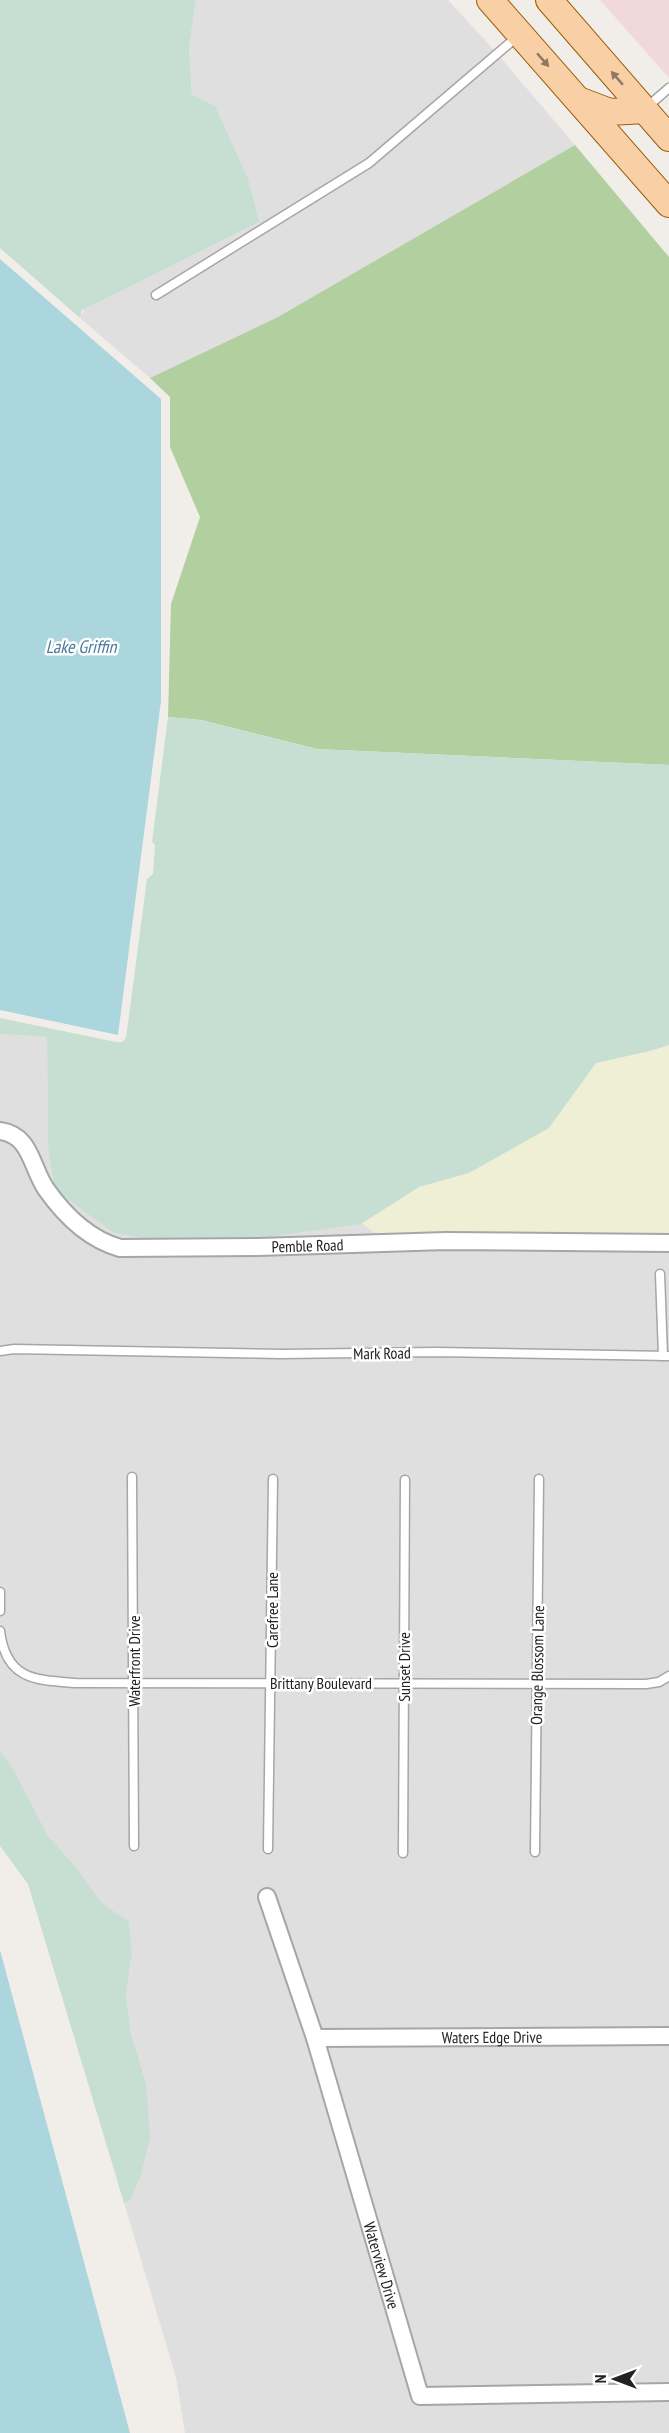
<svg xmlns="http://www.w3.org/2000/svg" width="669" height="2433" font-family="'PT Sans Narrow',sans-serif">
<rect width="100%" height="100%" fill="#f1eee9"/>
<!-- residential -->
<g fill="#e0dfdf">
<path d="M 196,0 L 448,0 L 494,50 L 575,145 L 278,317 L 150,378 L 80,318 L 192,95 L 189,48 Z"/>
<path d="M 0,1034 L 47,1037 L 48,1146 L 362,1223 L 387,1242 L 669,1243 L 669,2433 L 185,2433 L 176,2377 L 124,2203 L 130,2201 L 146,2083 L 131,2033 L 126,1994 L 132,1953 L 129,1922 L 101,1902 L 76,1867 L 48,1836 L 14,1770 L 0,1751 Z"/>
</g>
<!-- commercial -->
<path fill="#f1d9da" d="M 600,0 L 669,0 L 669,78 Z"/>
<!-- farmland -->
<path fill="#efefd5" d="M 669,1045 L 669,1243 L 386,1242 L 362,1223 L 419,1187 L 469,1173 L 581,1081 L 596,1063 L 650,1051 Z"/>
<!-- forest -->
<path fill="#b1cf9f" d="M 575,145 L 669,257 L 669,765 L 317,749 L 201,720 L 168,717 L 171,604 L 200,517 L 170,447 L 170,397 L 150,378 L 278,317 Z"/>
<!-- wetland -->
<g fill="#c6dfd2">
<path d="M 0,0 L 196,0 L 189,48 L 192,95 L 215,106 L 248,179 L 259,222 L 82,310 L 80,318 L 0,248 Z"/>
<path d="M 168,717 L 201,720 L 317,749 L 669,765 L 669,1045 L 650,1051 L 596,1063 L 549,1128 L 469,1173 L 419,1187 L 361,1224 L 198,1247 L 114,1233 L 55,1190 L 48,1146 L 47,1037 L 0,1034 L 0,1018 L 116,1042 L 122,1042 L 126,1038 L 147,879 L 153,874 L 155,845 L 152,842 Z"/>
<path d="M 0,1751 L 14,1770 L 48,1836 L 76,1867 L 101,1902 L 129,1922 L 132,1953 L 126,1994 L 131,2033 L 146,2083 L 150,2137 L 141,2175 L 130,2201 L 124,2203 L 28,1884 L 0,1846 Z"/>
</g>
<!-- water -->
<g fill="#abd6dd">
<path d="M 0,259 L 161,399 L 161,701 L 118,1035 L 0,1010 Z"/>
<path d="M 0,1950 L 130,2433 L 0,2433 Z"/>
</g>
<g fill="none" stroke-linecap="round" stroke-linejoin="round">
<defs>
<g id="lane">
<path d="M 647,107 L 669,88"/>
<path d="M 156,295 L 369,163 L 518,36"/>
<path d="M 660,1274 L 663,1356"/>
<path d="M 0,1351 L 14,1349 L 282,1354 L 436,1352 L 669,1356"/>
<path d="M 132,1477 L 134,1846"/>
<path d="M 0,1592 L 0,1611"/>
<path d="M 0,1631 C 6,1680 35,1680 76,1683 L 646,1684 L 659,1682 L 669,1676"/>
<path d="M 268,1849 L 273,1479"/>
<path d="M 535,1852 L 539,1479"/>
<path d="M 403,1853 L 405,1480"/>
</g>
<g id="street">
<path id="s1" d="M 0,1131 C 31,1135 31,1167 46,1189 C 65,1216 88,1239 120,1248 L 258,1247 L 446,1241 L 669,1243"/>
<path id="s2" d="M 267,1897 L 315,2038 L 420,2396 L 669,2392"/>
<path id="s3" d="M 315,2038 L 669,2036"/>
</g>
<g id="primary">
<path d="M 490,0 L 669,204"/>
<path d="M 549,0 L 669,138"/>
<path d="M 581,101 L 610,112 L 645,110"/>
</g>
</defs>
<!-- lane casing -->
<use href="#lane" stroke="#a6a6a6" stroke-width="11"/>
<!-- street casing -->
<use href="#street" stroke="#a6a6a6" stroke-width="20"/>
<!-- primary casing -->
<use href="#primary" stroke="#9a5d05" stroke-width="28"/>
<!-- lane -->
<use href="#lane" stroke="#fff" stroke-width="8"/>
<!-- street -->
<use href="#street" stroke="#fff" stroke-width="16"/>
<!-- primary -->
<use href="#primary" stroke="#f9cfa6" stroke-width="26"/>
</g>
<!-- one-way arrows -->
<defs><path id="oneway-solid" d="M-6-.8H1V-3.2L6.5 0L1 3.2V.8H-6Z" transform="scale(1.5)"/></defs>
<g fill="#8e7864">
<use href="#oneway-solid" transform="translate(543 60) rotate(49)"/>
<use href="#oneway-solid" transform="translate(617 78) rotate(-131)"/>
</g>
<g text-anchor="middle" stroke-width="5" stroke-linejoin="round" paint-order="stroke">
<!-- street labels -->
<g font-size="16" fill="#222" stroke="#fff">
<text dy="6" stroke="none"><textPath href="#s1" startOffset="362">Pemble Road</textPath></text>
<text transform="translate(382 1353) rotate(-1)" y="6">Mark Road</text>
<text transform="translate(272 1610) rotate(-90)" y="6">Carefree Lane</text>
<text transform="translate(134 1661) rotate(-90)" y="6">Waterfront Drive</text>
<text transform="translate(537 1665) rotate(-89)" y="6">Orange Blossom Lane</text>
<text transform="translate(404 1667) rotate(-90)" y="6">Sunset Drive</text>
<text x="321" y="1689">Brittany Boulevard</text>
<text dy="6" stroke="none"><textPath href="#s3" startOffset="177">Waters Edge Drive</textPath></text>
<text dy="6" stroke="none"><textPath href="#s2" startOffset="386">Waterview Drive</textPath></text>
</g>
<!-- water labels -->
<g font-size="18" font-style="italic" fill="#4a7b9f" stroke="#fff">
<text x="81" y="653">Lake Griffin</text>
</g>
</g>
<!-- north arrow -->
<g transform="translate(615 2379) rotate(270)" stroke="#ffffff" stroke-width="4.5" paint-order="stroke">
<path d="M0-4.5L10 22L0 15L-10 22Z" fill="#222222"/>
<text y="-9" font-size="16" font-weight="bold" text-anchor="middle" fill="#222222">N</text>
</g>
</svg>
